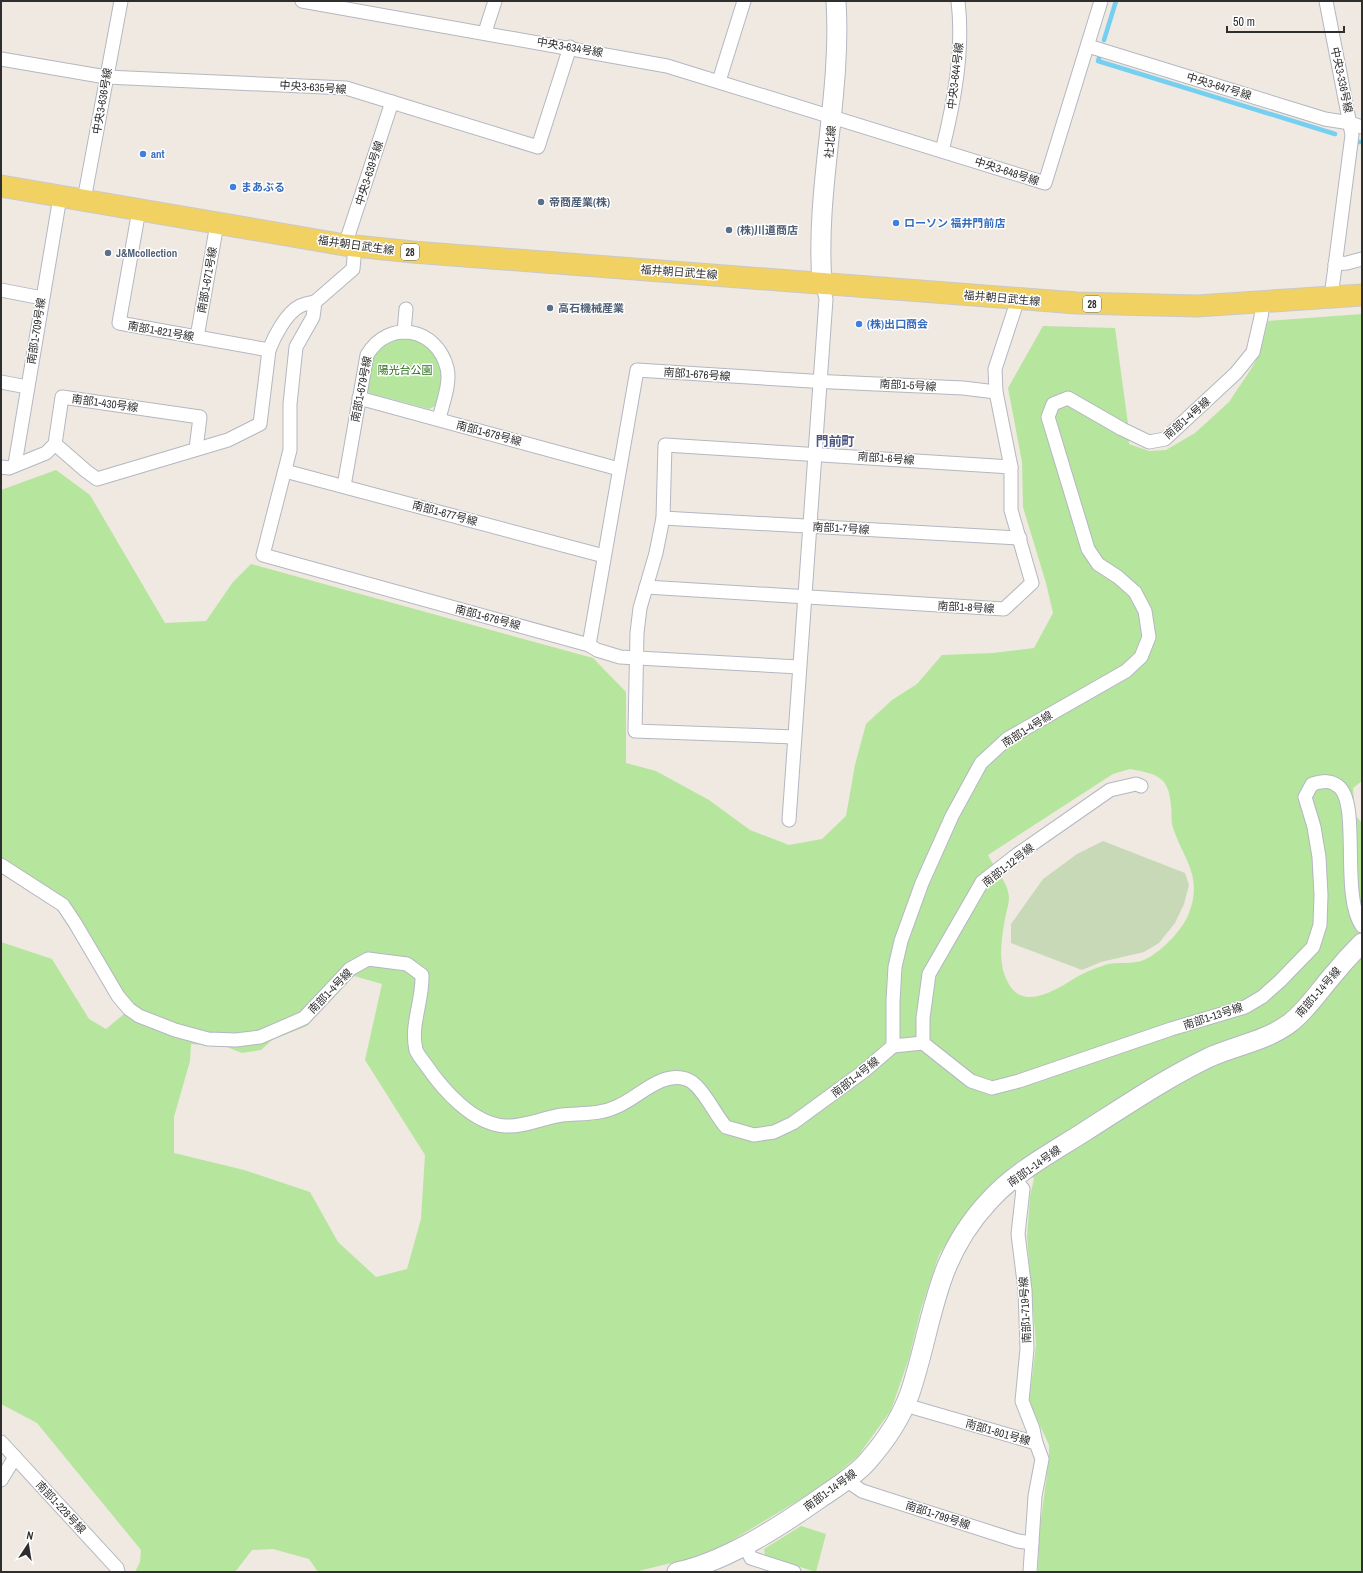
<svg xmlns="http://www.w3.org/2000/svg" width="1363" height="1573" font-family="'Archivo Narrow','Noto Sans JP',sans-serif">
<rect width="100%" height="100%" fill="#efe9e1"/>
<!-- green -->
<g fill="#b6e59e" fill-rule="evenodd">
<path d="M 1362,314 L 1362,781 L 1353,788 L 1355,815 L 1362,823 L 1362,1572 L 1038,1572 L 1039,1535 L 1049,1459 L 1049,1445 L 1029,1402 L 1036,1345 L 1027,1237 L 1030,1196 L 1034,1179 L 1021,1160 L 1010,1168 L 985,1191 L 961,1220 L 939,1255 L 921,1309 L 909,1358 L 891,1410 L 858,1456 L 821,1487 L 724,1545 L 692,1558 L 634,1572 L 318,1572 L 309,1559 L 273,1549 L 252,1550 L 235,1572 L 135,1572 L 140,1562 L 141,1550 L 37,1423 L 1,1404 L 1,942 L 52,959 L 89,1019 L 106,1029 L 124,1014 L 67,924 C 62,904 19,884 1,873 L 1,490 L 56,470 L 90,495 L 165,623 L 206,621 L 233,582 L 251,564 L 593,658 L 626,692 L 626,763 L 656,771 L 709,800 L 750,830 L 789,845 L 822,839 L 846,816 L 855,765 L 866,724 L 892,700 L 917,684 L 942,655 L 993,653 L 1034,648 L 1053,613 L 1046,583 L 1023,507 L 1022,462 L 1008,388 L 1043,326 L 1115,328 L 1128,424 L 1129,444 L 1149,451 L 1166,450 L 1195,433 L 1229,402 L 1251,369 L 1259,355 L 1268,321 ZM 1130,769 C 1157,774 1169,776 1171,806 C 1172,812 1171,819 1172,824 C 1181,857 1204,874 1189,913 C 1183,930 1160,953 1144,960 C 1132,965 1117,961 1105,965 C 1096,968 1085,972 1077,977 C 1060,987 1026,1011 1010,986 C 997,966 1001,941 1005,919 C 1006,912 1009,905 1009,898 C 1009,883 994,868 988,855 L 1113,774 ZM 354,976 L 382,984 L 365,1060 L 425,1155 L 421,1219 L 407,1269 L 376,1277 L 338,1242 L 310,1192 L 244,1170 L 174,1153 L 174,1117 L 190,1061 L 191,1044 L 227,1047 L 242,1053 L 261,1050 L 272,1040 L 307,1026 Z"/>
<path d="M 404,338 C 423,340 439,351 442,371 C 443,382 438,395 435,406 L 429,409 L 369,393 L 366,387 C 371,361 374,341 404,338 Z"/>
<path d="M 801,1526 L 826,1534 L 816,1572 L 765,1556 L 764,1549 Z"/>
</g>
<!-- cemetery -->
<path fill="#c8d9b8" d="M 1103,841 L 1185,873 L 1189,885 L 1184,904 L 1175,923 L 1159,943 L 1144,952 L 1101,962 L 1082,970 L 1011,943 L 1011,924 L 1043,879 L 1077,854 Z"/>
<g fill="none" stroke-linecap="round" stroke-linejoin="round">
<!-- stream -->
<g stroke="#75cff0" stroke-width="4.5">
<path d="M 1104,40 L 1116,1"/>
<path d="M 1099,58 L 1098,61 L 1335,134"/>
<path d="M 1358,142 L 1362,142"/>
</g>
<defs>
<g id="street">
<path d="M 302,1 L 667,66 L 1045,183 L 1101,1"/>
<path d="M 1326,1 L 1352,135 L 1331,297"/>
<path d="M 485,32 L 495,1"/>
<path d="M 1088,46 L 1325,119 L 1350,123 L 1362,127"/>
<path d="M 1,59 L 106,77 L 346,88 L 538,147 L 570,47"/>
<path d="M 719,81 L 744,1"/>
<path d="M 942,151 C 954,103 964,50 958,1"/>
<path d="M 84,200 L 121,1"/>
<path d="M 139,210 L 119,323 L 269,350"/>
<path d="M 345,245 L 392,102"/>
<path d="M 355,246 L 353,269 L 315,302 L 313,317 L 296,347 L 290,404 L 290,450 L 263,555 L 589,645 L 637,370 L 811,381 L 963,388 L 996,392"/>
<path d="M 1335,264 L 1347,263 L 1362,259"/>
<path d="M 1,290 L 42,298"/>
<path d="M 404,332 L 406,309"/>
<path d="M 197,337 L 217,224"/>
<path d="M 1,382 L 27,387"/>
<path d="M 359,398 L 619,469"/>
<path d="M 55,444 L 86,471 L 97,479 L 228,440 L 260,424 L 269,350 C 274,337 286,313 300,306 C 304,304 310,303 315,302"/>
<path d="M 55,444 L 62,397 L 200,417 L 196,449"/>
<path d="M 15,464 L 60,197"/>
<path d="M 1,467 L 9,468 L 46,453 L 55,444"/>
<path d="M 285,471 L 604,556"/>
<path d="M 344,486 L 367,355 C 389,318 437,328 447,368 C 451,383 442,405 439,419"/>
<path d="M 663,518 L 1020,538"/>
<path d="M 646,587 L 1004,609 L 1032,583 L 1011,510 L 1011,467 L 996,392 L 995,369 L 1018,299"/>
<path d="M 589,645 L 597,650 L 620,657 L 799,667"/>
<path d="M 794,737 L 635,731 L 637,633 L 640,608 L 656,553 L 663,518 L 665,445 L 1011,467"/>
<path d="M 789,820 L 826,299 L 822,282"/>
<path d="M 1,865 L 63,905 L 75,923 L 118,996 L 129,1009 L 139,1016 L 175,1030 L 208,1039 L 236,1040 L 260,1037 L 304,1018 L 350,969 L 368,959 L 407,964 L 422,975 C 423,1001 410,1025 416,1050 C 418,1055 423,1061 426,1065 C 443,1090 473,1124 505,1126 C 525,1127 542,1118 562,1115 C 581,1113 600,1115 618,1106 C 639,1097 661,1071 686,1079 C 701,1083 715,1115 726,1127 L 754,1135 L 774,1132 L 793,1123 L 864,1071 L 893,1046"/>
<path d="M 923,1043 L 923,1018 L 929,974 L 982,882 L 1018,854 L 1110,790 L 1136,784 L 1141,786"/>
<path d="M 893,1046 L 893,1001 L 895,967 L 901,941 L 922,883 L 952,816 L 981,763 L 1007,739 L 1126,671 L 1141,657 L 1149,637 L 1145,611 L 1135,592 L 1118,577 L 1098,564 L 1088,549 L 1048,417 L 1053,404 L 1068,398 L 1122,429 L 1149,442 L 1165,439 L 1236,373 L 1253,352 L 1261,317 L 1263,303"/>
<path d="M 893,1046 L 923,1043 L 971,1081 L 992,1088 L 1019,1081 L 1171,1029 L 1245,1007 L 1262,997 L 1280,981 L 1313,947 L 1320,925 L 1321,895 L 1319,857 L 1314,827 L 1305,797 L 1312,784 C 1321,782 1329,779 1338,786 C 1361,802 1340,895 1362,926"/>
<path d="M 1014,1178 L 1023,1189 L 1018,1234 L 1025,1290 L 1027,1349 L 1022,1401 L 1033,1429 L 1036,1443"/>
<path d="M 905,1405 L 1036,1443 L 1042,1459 L 1035,1496 L 1030,1572"/>
<path d="M 1,1442 L 117,1568 L 118,1572"/>
<path d="M 1,1480 L 15,1457"/>
<path d="M 846,1480 L 862,1491 L 1018,1541 L 1032,1543"/>
<path d="M 745,1545 L 751,1558 L 794,1572"/>
</g>
<g id="secondary">
<path d="M 822,282 C 815,189 842,95 836,1"/>
<path d="M 677,1572 C 725,1562 779,1527 819,1499 C 835,1488 853,1477 866,1463 C 884,1443 901,1418 910,1393 C 934,1321 933,1261 989,1201 C 1015,1172 1051,1153 1084,1132 C 1125,1106 1166,1078 1210,1057 C 1237,1045 1266,1041 1290,1023 C 1307,1010 1319,991 1333,975 C 1342,964 1352,953 1362,943"/>
</g>
<path id="primary" d="M 1,186 L 345,245 L 413,252 L 1077,303 L 1197,306 L 1362,295"/>
</defs>
<!-- street casing -->
<use href="#street" stroke="#b4b7c1" stroke-width="15"/>
<!-- secondary casing -->
<use href="#secondary" stroke="#b4b7c1" stroke-width="21"/>
<!-- primary casing -->
<use href="#primary" stroke="#c9c9c9" stroke-width="23"/>
<!-- street -->
<use href="#street" stroke="#fff" stroke-width="13"/>
<!-- secondary -->
<use href="#secondary" stroke="#fff" stroke-width="19"/>
<!-- primary -->
<use href="#primary" stroke="#f2d163" stroke-width="21"/>
</g>
<!-- markers -->
<g fill="#3f7fe0" stroke="#fff" stroke-width="1.5">
<circle cx="143" cy="154" r="4"/>
<circle cx="233" cy="187" r="4"/>
<circle cx="896" cy="223" r="4"/>
<circle cx="859" cy="324" r="4"/>
</g>
<g fill="#5c6f8a" stroke="#fff" stroke-width="1.5">
<circle cx="541" cy="202" r="4"/>
<circle cx="729" cy="230" r="4"/>
<circle cx="108" cy="253" r="4"/>
<circle cx="550" cy="308" r="4"/>
</g>
<g text-anchor="middle" stroke-width="3" stroke-linejoin="round" paint-order="stroke">
<!-- shield labels -->
<g fill="#fff" stroke="#6d6d6d" stroke-width="1">
<rect x="401" y="244" width="18" height="16" rx="3"/>
<rect x="1083" y="296" width="18" height="16" rx="3"/>
</g>
<g font-size="10" font-weight="bold" fill="#2e2e2e">
<text x="410" y="256">28</text>
<text x="1092" y="308">28</text>
</g>
<!-- street labels -->
<g font-size="11" fill="#2e2e2e" stroke="#fff">
<text transform="translate(570 47) rotate(10)" y="4">中央3-634号線</text>
<text transform="translate(955 76) rotate(-83)" y="4">中央3-644号線</text>
<text transform="translate(1342 80) rotate(78)" y="4">中央3-336号線</text>
<text transform="translate(1219 86) rotate(17)" y="4">中央3-647号線</text>
<text transform="translate(313 87) rotate(4)" y="4">中央3-635号線</text>
<text transform="translate(102 101) rotate(-80)" y="4">中央3-636号線</text>
<text transform="translate(830 142) rotate(-85)" y="4">社北線</text>
<text transform="translate(1007 171) rotate(18)" y="4">中央3-648号線</text>
<text transform="translate(369 173) rotate(-72)" y="4">中央3-639号線</text>
<text transform="translate(356 245) rotate(8)" y="4">福井朝日武生線</text>
<text transform="translate(679 272) rotate(4)" y="4">福井朝日武生線</text>
<text transform="translate(207 280) rotate(-80)" y="4">南部1-671号線</text>
<text transform="translate(1002 298) rotate(5)" y="4">福井朝日武生線</text>
<text transform="translate(36 331) rotate(-81)" y="4">南部1-709号線</text>
<text transform="translate(161 331) rotate(10)" y="4">南部1-821号線</text>
<text transform="translate(697 374) rotate(4)" y="4">南部1-676号線</text>
<text transform="translate(908 385) rotate(3)" y="4">南部1-5号線</text>
<text transform="translate(361 389) rotate(-79)" y="4">南部1-679号線</text>
<text transform="translate(105 403) rotate(8)" y="4">南部1-430号線</text>
<text transform="translate(1187 418) rotate(-41)" y="4">南部1-4号線</text>
<text transform="translate(489 433) rotate(15)" y="4">南部1-678号線</text>
<text transform="translate(886 458) rotate(4)" y="4">南部1-6号線</text>
<text transform="translate(445 513) rotate(15)" y="4">南部1-677号線</text>
<text transform="translate(841 528) rotate(3)" y="4">南部1-7号線</text>
<text transform="translate(966 607) rotate(3)" y="4">南部1-8号線</text>
<text transform="translate(488 617) rotate(15)" y="4">南部1-676号線</text>
<text transform="translate(1027 729) rotate(-32)" y="4">南部1-4号線</text>
<text transform="translate(1008 865) rotate(-38)" y="4">南部1-12号線</text>
<text transform="translate(330 991) rotate(-46)" y="4">南部1-4号線</text>
<text transform="translate(1318 992) rotate(-49)" y="4">南部1-14号線</text>
<text transform="translate(1213 1016) rotate(-18)" y="4">南部1-13号線</text>
<text transform="translate(855 1077) rotate(-38)" y="4">南部1-4号線</text>
<text transform="translate(1034 1166) rotate(-35)" y="4">南部1-14号線</text>
<text transform="translate(1025 1310) rotate(-93)" y="4">南部1-719号線</text>
<text transform="translate(998 1432) rotate(16)" y="4">南部1-801号線</text>
<text transform="translate(830 1490) rotate(-36)" y="4">南部1-14号線</text>
<text transform="translate(61 1507) rotate(47)" y="4">南部1-228号線</text>
<text transform="translate(938 1515) rotate(18)" y="4">南部1-799号線</text>
</g>
<!-- shop labels -->
<g font-size="11" font-weight="bold" fill="#366cbe" stroke="#fff" text-anchor="start">
<text x="151" y="158">ant</text>
<text x="241" y="191">まあぶる</text>
<text x="904" y="227">ローソン 福井門前店</text>
<text x="867" y="328">(株)出口商会</text>
</g>
<!-- service labels -->
<g font-size="11" font-weight="bold" fill="#4e5e75" stroke="#fff" text-anchor="start">
<text x="549" y="206">帝商産業(株)</text>
<text x="737" y="234">(株)川道商店</text>
<text x="116" y="257">J&amp;Mcollection</text>
<text x="558" y="312">高石機械産業</text>
</g>
<!-- park labels -->
<g font-size="11" fill="#2c6e1b" stroke="#fff">
<text x="405" y="374">陽光台公園</text>
</g>
<!-- quarter labels -->
<g font-size="13" font-weight="bold" fill="#4d5680" stroke="#fff">
<text x="835" y="446">門前町</text>
</g>
</g>
<!-- border -->
<rect width="1363" height="1573" fill="none" stroke="#2e2e2e" stroke-width="4"/>
<!-- north arrow -->
<g transform="translate(28 1545) rotate(12)" stroke="#ffffff" stroke-width="3" paint-order="stroke">
<path d="M0-3L7 15L0 10L-7 15Z" fill="#2e2e2e"/>
<text y="-6" font-size="11" font-weight="bold" text-anchor="middle" fill="#2e2e2e">N</text>
</g>
<!-- scale -->
<path d="M1227 26v6h117v-6" fill="none" stroke="#2e2e2e" stroke-width="2"/>
<text x="1233" y="26" font-size="12" fill="#2e2e2e" stroke="#ffffff" stroke-width="3" paint-order="stroke">50 m</text>
</svg>
